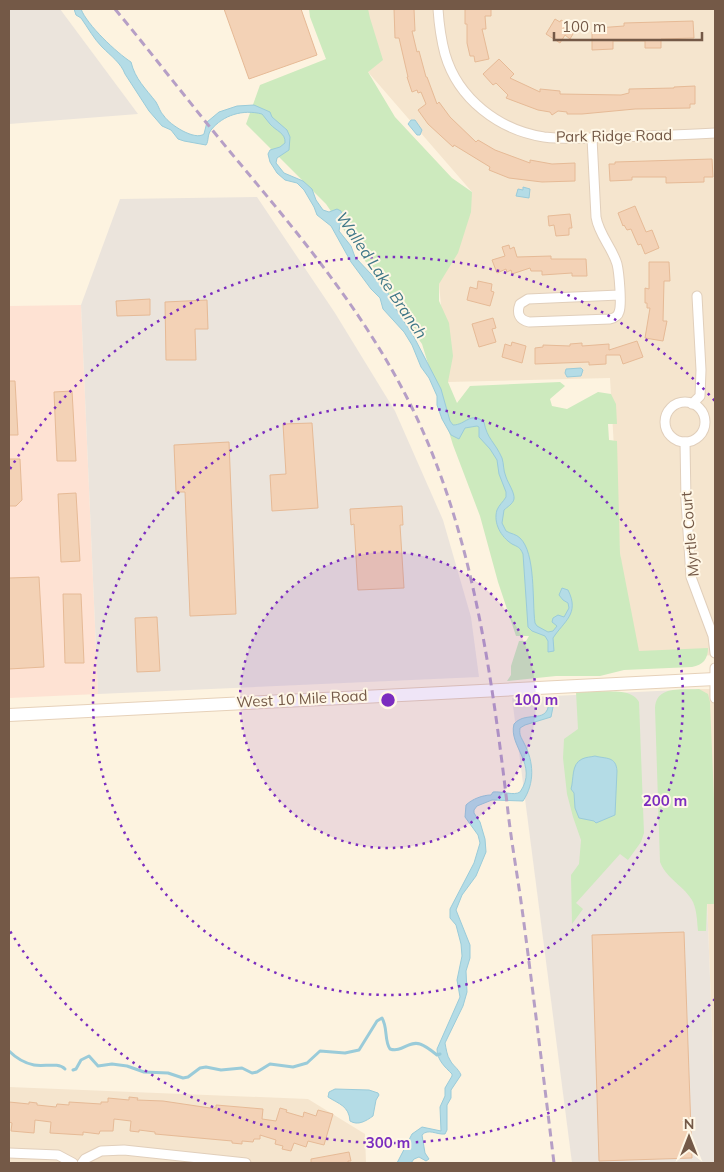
<svg xmlns="http://www.w3.org/2000/svg" width="724" height="1172" font-family="Mulish,sans-serif">
<rect width="100%" height="100%" fill="#fdf3e0"/>
<!-- residential -->
<g fill="#f5e5ce">
<path d="M 366,9 L 715,9 L 715,655 L 634,660 L 620,553 L 610,378 L 448,382 L 439,284 L 472,192 L 368,72 Z"/>
<path d="M 699,689 L 715,689 L 715,1109 Z"/>
<path d="M 9,1087 L 308,1099 L 365,1134 L 366,1163 L 9,1163 Z"/>
</g>
<!-- commercial -->
<path fill="#fee2d3" d="M 81,305 L 98,694 L 9,698 L 9,306 Z"/>
<!-- industrial -->
<g fill="#ebe4dc">
<path d="M 9,9 L 60,9 L 138,114 L 9,124 Z"/>
<path d="M 257,197 L 335,313 L 395,411 L 443,520 L 471,617 L 479,677 L 98,694 L 81,305 L 120,199 Z"/>
<path d="M 699,689 L 715,1109 L 715,1163 L 572,1163 L 512,698 Z"/>
</g>
<!-- green -->
<g fill="#cdeabe">
<path d="M 309,9 L 368,9 L 370,18 L 383,60 L 368,72 L 395,117 L 452,178 L 472,192 L 471,212 L 458,253 L 439,284 L 439,301 L 449,323 L 453,356 L 448,382 L 457,403 L 470,386 L 560,382 L 565,386 L 550,399 L 552,406 L 567,409 L 598,392 L 611,394 L 616,404 L 617,424 L 608,424 L 609,440 L 617,441 L 620,553 L 639,651 L 708,648 C 708,659 703,665 692,667 L 624,670 L 600,676 L 556,676 L 507,681 L 511,675 L 511,666 L 519,641 L 526,641 L 529,636 L 516,636 L 498,582 L 480,516 L 453,445 L 422,344 L 326,204 L 246,124 L 260,85 L 326,59 L 310,17 Z"/>
<path d="M 699,689 L 708,694 L 710,702 L 715,823 L 715,904 L 707,904 L 706,931 L 698,931 C 697,921 697,911 693,902 C 685,886 667,880 660,862 L 655,708 C 656,685 682,690 699,689 Z"/>
<path d="M 600,691 C 613,692 632,689 639,702 L 644,833 L 641,842 L 628,860 L 620,854 L 576,903 L 583,909 L 572,924 L 571,875 L 579,864 L 581,840 L 573,817 L 567,794 L 563,758 L 564,739 L 578,729 L 576,692 Z"/>
</g>
<!-- water -->
<g fill="#b4dce6" stroke="#9acbd9">
<path d="M 74,9 L 81,9 C 87,25 117,53 131,62 C 135,79 146,89 156,102 C 159,107 160,112 164,116 C 170,125 195,141 204,134 L 207,122 L 219,112 L 237,106 L 254,105 L 270,112 L 272,117 L 287,130 L 290,137 L 289,150 L 277,158 L 276,163 L 284,173 L 303,181 L 312,189 L 316,200 L 323,210 L 329,212 L 337,209 L 341,211 L 343,220 L 340,225 L 339,231 L 351,246 L 355,257 L 387,291 L 396,309 L 414,337 L 441,389 L 450,421 L 453,425 C 466,425 470,411 484,422 C 487,439 495,442 502,458 C 504,464 503,470 506,477 C 508,483 515,493 514,499 C 513,504 507,507 504,510 L 502,523 L 506,531 C 511,534 516,534 520,538 C 536,553 532,602 535,623 L 537,626 L 548,632 L 553,631 L 557,626 L 552,622 L 553,618 L 558,615 L 564,617 L 569,608 L 568,603 L 563,600 L 559,595 L 562,588 L 568,590 C 580,614 564,621 553,638 L 554,651 L 548,652 L 548,641 L 545,636 L 532,631 L 528,627 L 523,554 C 520,547 518,547 512,544 C 501,537 493,523 497,510 C 499,505 503,502 506,497 L 506,492 L 499,474 L 497,460 L 490,449 L 479,437 L 479,427 L 477,426 L 465,428 L 459,439 L 451,435 L 442,419 L 437,405 L 437,396 L 429,378 L 421,367 L 412,345 L 404,332 L 383,309 L 380,298 L 371,289 L 351,262 L 331,226 L 317,215 L 314,207 L 304,190 L 297,183 L 285,180 L 277,173 L 270,162 L 268,154 L 270,150 L 280,147 L 285,143 C 286,133 276,131 270,124 C 267,121 265,117 262,114 C 243,109 223,115 211,130 C 207,135 209,141 206,145 L 184,141 L 178,139 L 171,130 L 162,126 L 149,111 L 125,74 C 121,63 111,56 102,47 C 94,39 88,28 81,18 L 76,15 Z"/>
<path d="M 411,120 L 415,120 L 422,130 L 420,135 L 417,135 L 408,124 Z"/>
<path d="M 523,187 L 530,189 L 529,198 L 516,196 L 518,189 L 523,190 Z"/>
<path d="M 581,368 L 583,370 L 581,376 L 567,377 L 565,373 L 566,369 Z"/>
<path d="M 555,697 L 551,717 L 525,725 L 520,728 C 519,735 521,737 524,743 C 534,762 535,783 523,801 L 492,800 L 477,806 L 474,810 L 474,813 L 480,822 L 485,839 L 486,852 L 476,876 L 462,895 L 456,910 L 470,945 L 470,958 L 466,971 L 467,992 L 463,1006 L 445,1043 C 446,1048 447,1056 450,1060 C 453,1066 458,1068 461,1075 L 451,1090 L 451,1098 L 447,1105 L 447,1130 L 445,1134 C 437,1135 428,1128 422,1135 L 425,1153 L 429,1159 L 426,1161 L 419,1157 L 414,1159 L 411,1163 L 397,1163 L 412,1134 L 422,1127 L 441,1131 L 440,1107 L 445,1096 L 445,1088 L 452,1076 L 452,1074 C 445,1067 437,1060 437,1049 L 460,997 L 457,980 L 462,956 L 461,944 L 456,925 L 450,918 L 450,909 L 474,863 L 480,843 L 478,835 L 465,817 L 466,805 C 472,799 483,795 491,795 L 493,792 C 502,791 514,796 520,792 C 539,765 508,746 514,724 C 527,709 550,727 549,698 Z"/>
<path d="M 595,756 C 606,759 616,756 617,771 L 615,815 L 596,823 L 594,821 L 579,818 L 575,808 L 574,793 L 571,789 C 574,779 571,764 582,759 C 586,757 591,757 595,756 Z"/>
<path d="M 335,1089 L 369,1090 L 378,1093 L 379,1095 L 376,1100 L 373,1116 C 366,1121 358,1126 350,1121 C 349,1106 339,1104 328,1097 L 329,1092 Z"/>
</g>
<g fill="none" stroke-linecap="round" stroke-linejoin="round">
<!-- stream -->
<g stroke="#9acbd9" stroke-width="3">
<path d="M 9,1051 C 16,1058 24,1063 34,1065 C 44,1067 58,1062 65,1069"/>
<path d="M 73,1070 L 76,1069 L 81,1060 L 89,1056 L 98,1066 L 112,1064 L 127,1066 L 144,1072 L 168,1073 L 183,1078 L 188,1077 L 200,1068 L 206,1067 L 221,1070 L 242,1068 L 252,1073 L 257,1072 L 270,1064 L 293,1067 L 307,1063 L 320,1051 L 345,1053 L 359,1050 L 377,1021 L 382,1018 C 388,1028 384,1040 390,1049 C 402,1053 409,1040 420,1044 C 426,1046 432,1051 437,1055 L 440,1054"/>
</g>
</g>
<!-- building -->
<g fill="#f3d2b6" stroke="#e6ba96">
<path d="M 224,9 L 301,9 L 317,55 L 249,79 Z"/>
<path d="M 394,9 L 414,9 L 415,31 L 412,31 L 417,52 L 419,51 L 426,77 L 427,77 L 437,104 L 439,102 L 450,117 L 476,142 L 478,140 L 495,150 L 530,163 L 530,160 L 552,164 L 575,163 L 575,181 L 542,182 L 509,178 L 489,170 L 490,167 L 454,145 L 453,147 L 428,124 L 418,110 L 426,104 L 421,92 L 418,93 L 417,90 L 412,92 L 407,77 L 408,77 L 399,38 L 395,38 Z"/>
<path d="M 465,9 L 491,9 L 491,16 L 485,16 L 486,29 L 482,29 L 489,59 L 475,62 L 474,56 L 470,56 L 467,43 L 467,24 L 465,24 Z"/>
<path d="M 555,19 L 560,22 L 561,20 L 576,29 L 570,39 L 565,35 L 560,43 L 546,34 Z"/>
<path d="M 693,21 L 694,38 L 661,39 L 661,48 L 645,48 L 645,41 L 613,41 L 613,49 L 592,50 L 592,32 L 597,32 L 597,28 L 624,26 L 624,23 Z"/>
<path d="M 499,59 L 514,74 L 510,78 L 540,92 L 540,89 L 560,91 L 560,94 L 621,95 L 629,93 L 629,89 L 674,88 L 674,87 L 695,86 L 695,104 L 690,104 L 690,108 L 635,109 L 582,114 L 567,114 L 567,112 L 558,111 L 552,115 L 550,112 L 538,110 L 506,98 L 508,95 L 496,83 L 493,85 L 483,74 Z"/>
<path d="M 712,159 L 713,177 L 704,177 L 704,182 L 666,183 L 666,177 L 632,177 L 632,180 L 610,181 L 609,164 L 615,164 L 615,162 Z"/>
<path d="M 635,206 L 646,232 L 652,230 L 659,248 L 645,254 L 641,244 L 638,245 L 631,229 L 627,230 L 624,225 L 623,226 L 618,213 Z"/>
<path d="M 570,214 L 572,228 L 569,228 L 569,235 L 556,236 L 554,225 L 549,226 L 548,216 Z"/>
<path d="M 509,245 L 510,249 L 514,247 L 517,257 L 551,256 L 551,259 L 586,259 L 587,276 L 572,276 L 572,273 L 542,275 L 542,271 L 531,271 L 530,268 L 512,274 L 511,270 L 507,272 L 506,269 L 497,273 L 492,260 L 505,256 L 502,247 Z"/>
<path d="M 649,262 L 669,262 L 670,281 L 664,281 L 663,321 L 667,321 L 663,341 L 645,338 L 650,308 L 647,308 L 647,303 L 645,303 L 645,288 L 649,289 Z"/>
<path d="M 478,281 L 492,284 L 491,291 L 494,292 L 490,306 L 467,300 L 470,287 L 477,289 Z"/>
<path d="M 150,299 L 150,315 L 117,316 L 116,301 Z"/>
<path d="M 207,300 L 208,329 L 195,329 L 196,360 L 166,360 L 165,302 Z"/>
<path d="M 493,318 L 496,328 L 492,329 L 496,342 L 479,347 L 472,324 Z"/>
<path d="M 637,341 L 643,357 L 623,364 L 620,355 L 606,355 L 606,364 L 589,365 L 589,362 L 535,364 L 535,348 L 543,347 L 543,345 L 570,346 L 570,344 L 582,343 L 582,346 L 609,344 L 609,350 Z"/>
<path d="M 512,342 L 526,346 L 522,363 L 502,357 L 505,344 L 511,346 Z"/>
<path d="M 9,381 L 15,381 L 18,435 L 9,435 Z"/>
<path d="M 72,391 L 76,461 L 57,461 L 54,392 Z"/>
<path d="M 312,423 L 318,508 L 272,511 L 270,475 L 286,474 L 283,424 Z"/>
<path d="M 229,442 L 236,614 L 190,616 L 185,492 L 176,492 L 174,445 Z"/>
<path d="M 9,459 L 20,459 L 22,500 L 16,506 L 9,506 Z"/>
<path d="M 76,493 L 80,561 L 61,562 L 58,494 Z"/>
<path d="M 402,506 L 403,525 L 400,525 L 404,588 L 358,590 L 354,524 L 351,525 L 350,509 Z"/>
<path d="M 39,577 L 44,667 L 9,669 L 9,578 Z"/>
<path d="M 63,594 L 81,594 L 84,663 L 65,663 Z"/>
<path d="M 157,617 L 160,671 L 137,672 L 135,618 Z"/>
<path d="M 684,932 L 692,1158 L 599,1161 L 592,935 Z"/>
<path d="M 129,1097 L 138,1098 L 137,1100 L 163,1101 L 210,1108 L 216,1108 L 216,1105 L 263,1109 L 262,1119 L 276,1121 L 280,1108 L 287,1110 L 286,1112 L 303,1117 L 304,1112 L 316,1116 L 318,1110 L 333,1114 L 324,1145 L 308,1141 L 306,1147 L 294,1143 L 291,1151 L 282,1149 L 283,1146 L 275,1144 L 276,1140 L 260,1135 L 260,1139 L 254,1139 L 253,1142 L 242,1141 L 242,1144 L 232,1143 L 232,1141 L 155,1134 L 155,1132 L 139,1130 L 139,1132 L 130,1131 L 131,1121 L 114,1119 L 113,1131 L 100,1131 L 99,1134 L 83,1132 L 83,1135 L 50,1133 L 51,1122 L 35,1120 L 34,1133 L 11,1131 L 12,1123 L 9,1122 L 9,1102 L 29,1104 L 29,1102 L 37,1103 L 37,1105 L 56,1107 L 57,1104 L 69,1105 L 69,1102 L 101,1104 L 101,1102 L 108,1102 L 108,1098 L 129,1100 Z"/>
<path d="M 349,1152 L 351,1161 L 348,1161 L 348,1163 L 311,1163 L 311,1159 Z"/>
</g>
<g fill="none" stroke-linecap="round" stroke-linejoin="round">
<defs>
<g id="minor">
<path d="M 438,9 C 439,24 441,39 445,54 C 458,99 499,130 544,137 C 567,140 590,138 613,137 C 647,136 681,135 715,133"/>
<path d="M 592,138 L 596,217 C 599,235 612,247 617,264 C 619,272 622,305 619,312 C 618,316 614,318 610,319 L 529,322 C 520,320 516,314 520,304 L 528,299 L 619,295"/>
<circle cx="685" cy="422" r="20"/>
<path d="M 692,404 L 700,396 L 701,370 L 697,296"/>
<path d="M 685,442 L 686,501 L 691,577 L 713,636 L 715,653"/>
<path d="M 715,668 L 715,698"/>
<path d="M 9,1153 L 58,1155 L 73,1163"/>
<path d="M 82,1163 L 85,1159 L 101,1151 L 124,1150 L 246,1163"/>
</g>
<path id="secondary" d="M 9,715 L 715,679"/>
</defs>
<!-- minor casing -->
<use href="#minor" stroke="#e1cfbb" stroke-width="11"/>
<!-- secondary casing -->
<use href="#secondary" stroke="#e6d1b9" stroke-width="14"/>
<!-- minor -->
<use href="#minor" stroke="#fff" stroke-width="9"/>
<!-- secondary -->
<use href="#secondary" stroke="#fff" stroke-width="12"/>
<!-- rail -->
<path stroke="#b69fc6" stroke-width="3" stroke-dasharray="8 5" stroke-linecap="butt" d="M 115,9 C 153,55 189,102 227,148 C 291,225 356,301 403,390 C 470,517 490,662 507,803 C 511,841 518,878 523,916 C 534,999 544,1081 554,1163"/>
</g>
<!-- distance rings -->
<circle cx="388" cy="700" r="148" fill="#7b2cbf" fill-opacity=".12"/>
<g fill="none" stroke="#7b2cbf" stroke-width="2.5" stroke-dasharray="2.5 5">
<circle cx="388" cy="700" r="148"/>
<circle cx="388" cy="700" r="295"/>
<path d="M715 999A443 443 0 0 1 10 931M10 469A443 443 0 0 1 715 401"/>
</g>
<g text-anchor="middle" stroke-width="4" stroke-linejoin="round" paint-order="stroke">
<!-- street labels -->
<g font-size="15" fill="#745947" stroke="#fff7e6">
<text transform="translate(614 136) rotate(-1)" y="5">Park Ridge Road</text>
<text transform="translate(690 534) rotate(-95)" y="5">Myrtle Court</text>
<text transform="translate(302 699) rotate(-3)" y="5">West 10 Mile Road</text>
</g>
<!-- water labels -->
<g font-size="16" font-style="italic" fill="#407888" stroke="#fff7e6">
<text transform="translate(382 275) rotate(56)" y="6">Walled Lake Branch</text>
</g>
</g>
<circle cx="388" cy="700" r="8" fill="#7b2cbf" stroke="#fff7e6" stroke-width="2.5"/>
<g font-size="15" text-anchor="middle" font-weight="bold" fill="#7b2cbf" stroke="#fff7e6" stroke-width="4" stroke-linejoin="round" paint-order="stroke">
<text x="536" y="705">100 m</text>
<text x="665" y="806">200 m</text>
<text x="388" y="1148">300 m</text>
</g>
<!-- border -->
<rect width="724" height="1172" fill="none" stroke="#745947" stroke-width="20"/>
<!-- north arrow -->
<g transform="translate(689 1137)" stroke="#fff7e6" stroke-width="4" paint-order="stroke">
<path d="M0-4L9 19L0 12L-9 19Z" fill="#745947"/>
<text y="-8" font-size="14" font-weight="bold" text-anchor="middle" fill="#745947">N</text>
</g>
<!-- scale -->
<path d="M554 32v8h148v-8" fill="none" stroke="#745947" stroke-width="2.5"/>
<text x="562" y="32" font-size="15" fill="#745947" stroke="#fff7e6" stroke-width="4" paint-order="stroke">100 m</text>
</svg>
